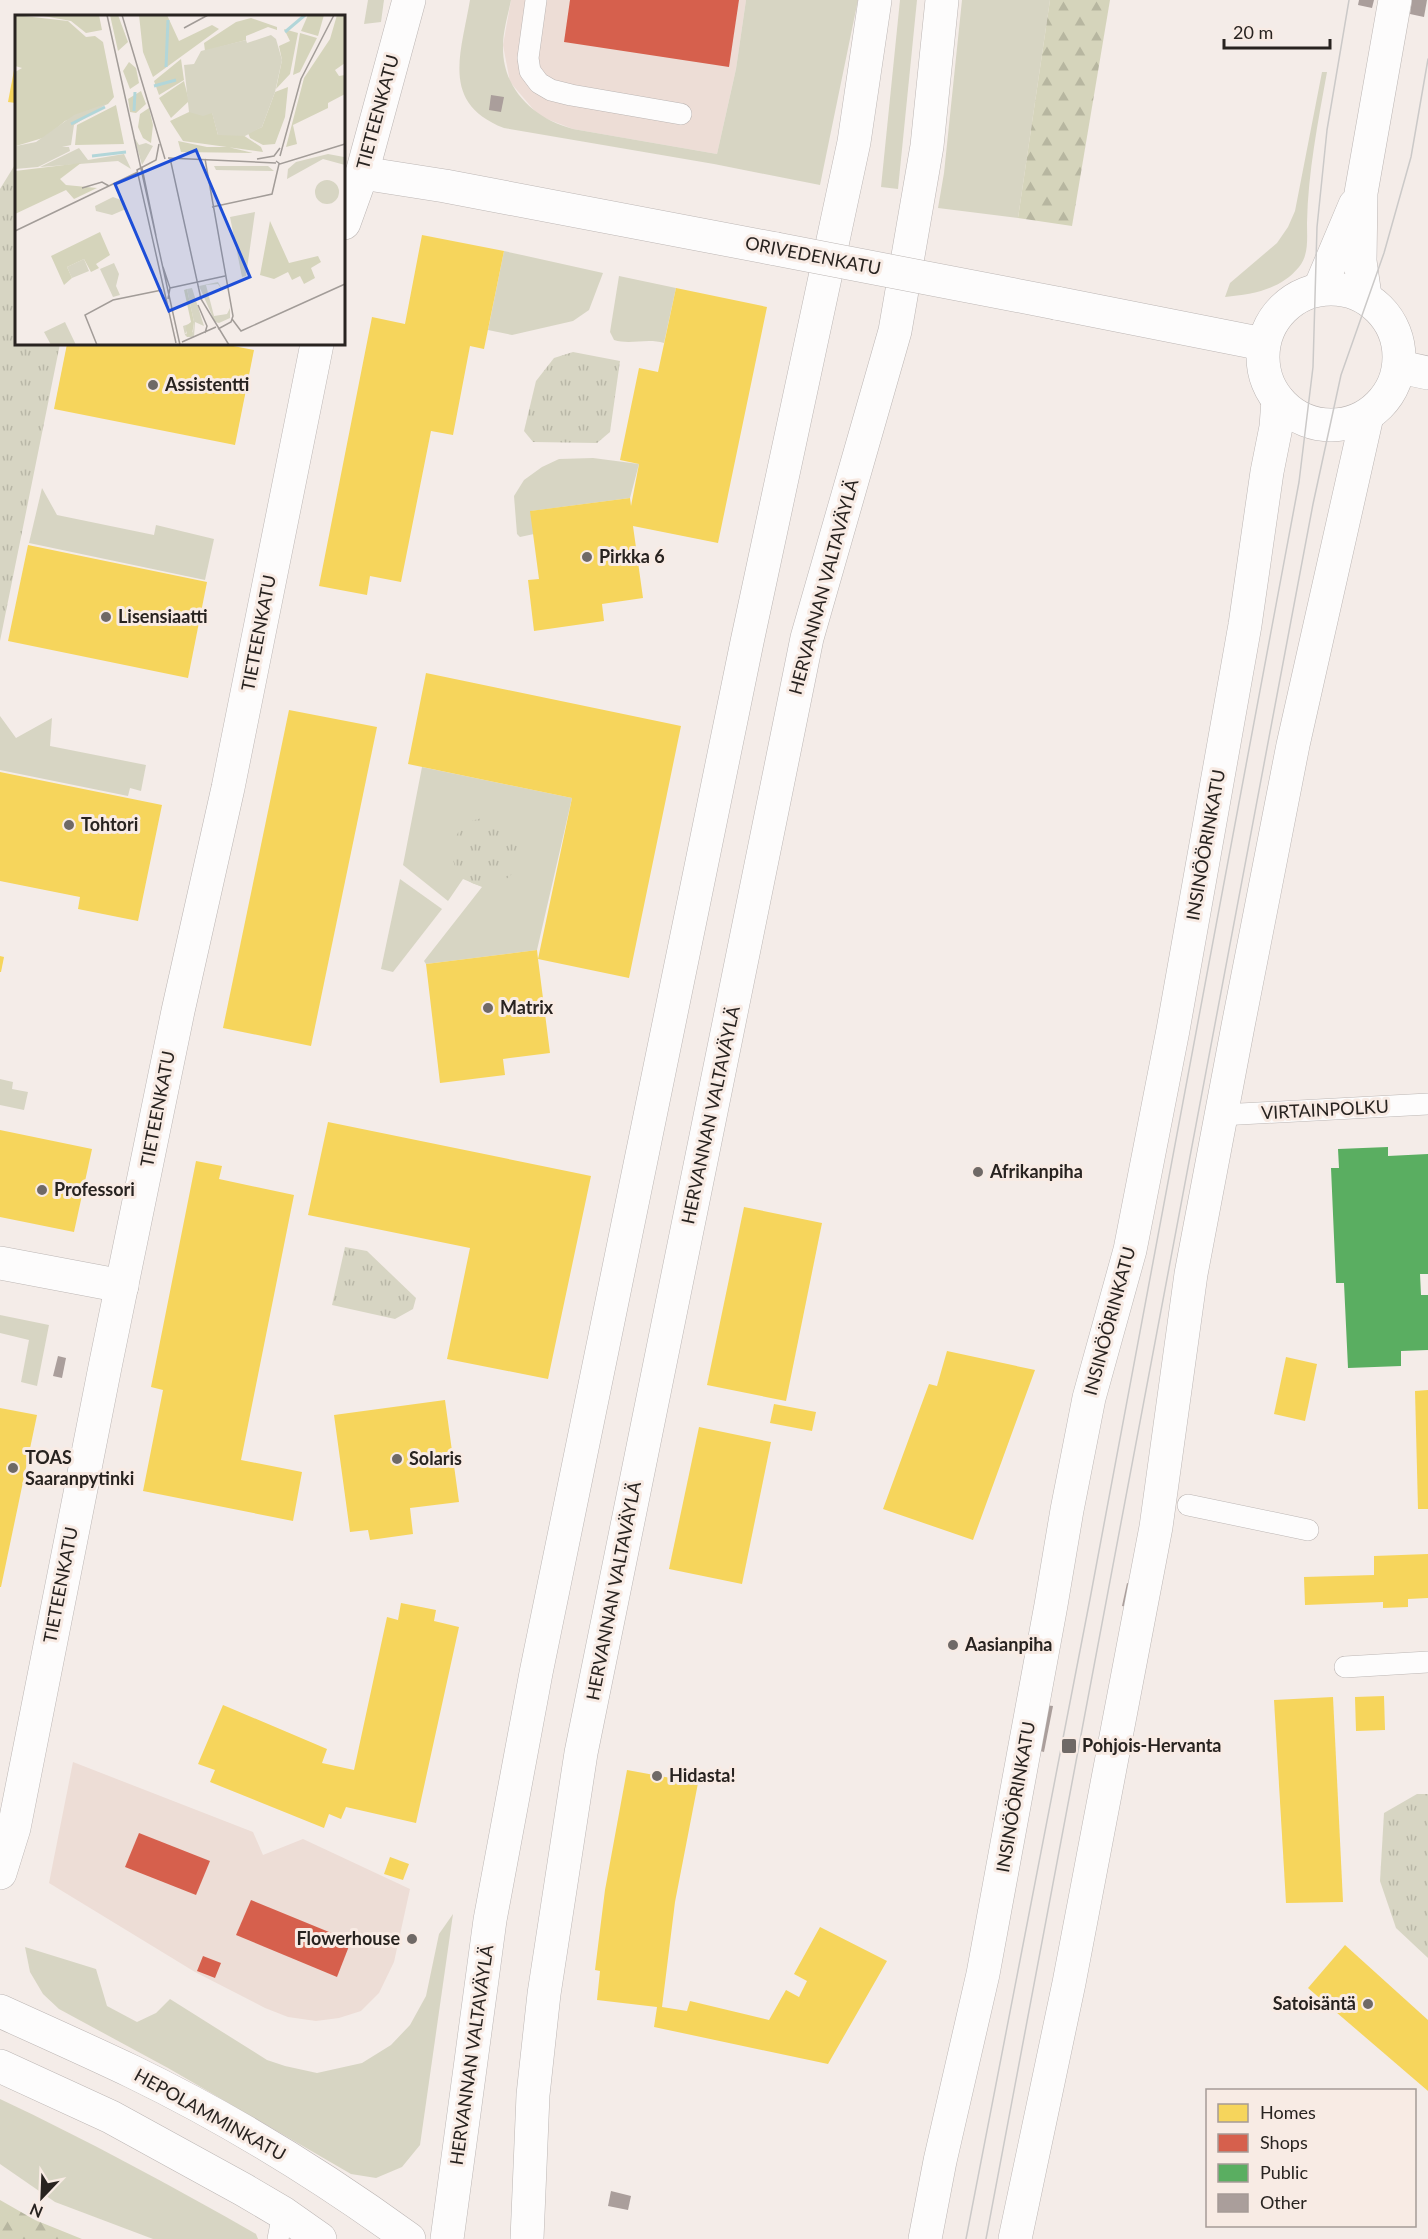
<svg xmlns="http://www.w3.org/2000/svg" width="1428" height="2239" font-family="Lato,sans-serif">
<defs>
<pattern id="forest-firs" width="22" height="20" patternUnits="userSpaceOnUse" patternTransform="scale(1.5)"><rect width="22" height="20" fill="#d5d4bb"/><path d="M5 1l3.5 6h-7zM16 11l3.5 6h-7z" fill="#b7b6a0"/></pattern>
<pattern id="park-tufts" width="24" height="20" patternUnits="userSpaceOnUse" patternTransform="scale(1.5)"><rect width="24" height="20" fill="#d7d5c3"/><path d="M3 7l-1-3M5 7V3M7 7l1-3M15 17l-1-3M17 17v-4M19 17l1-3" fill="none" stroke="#b9b7a7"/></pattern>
</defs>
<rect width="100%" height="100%" fill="#f4ece8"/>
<!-- built -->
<g fill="#edddd6">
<path d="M 511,0 L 746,0 L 736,69 L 717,154 L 573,129 L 539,116 L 510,82 L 503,45 Z"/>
<path d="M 73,1762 L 253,1832 L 263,1855 L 303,1839 L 410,1889 L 394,1962 L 379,1993 L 361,2011 L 339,2018 L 316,2021 L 288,2017 L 265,2008 L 195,1972 L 49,1883 Z"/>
</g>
<!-- green -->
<g fill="#d7d5c3">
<path d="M 368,0 L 384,0 L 381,22 L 364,24 Z"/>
<path d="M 470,0 L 511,0 C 508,15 503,31 503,46 C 502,89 534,119 573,129 L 717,154 L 736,69 L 746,0 L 858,0 L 820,185 L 714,164 L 504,128 C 440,103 461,54 470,0 Z"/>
<path d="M 900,0 L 917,0 L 898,189 L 881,187 Z"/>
<path d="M 962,0 L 1050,0 L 1018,218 L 938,208 L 944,173 Z"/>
<path d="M 1322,72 L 1327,72 C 1318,122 1308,172 1307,223 C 1307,238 1309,255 1299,267 C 1280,290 1253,294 1225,297 L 1230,283 L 1277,243 L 1288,227 L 1295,211 Z"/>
<path d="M 504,251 L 603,273 L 589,310 L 573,321 L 512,335 L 488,330 Z"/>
<path d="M 619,276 L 676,288 L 664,343 C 647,338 630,345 614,340 L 610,332 Z"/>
<path d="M 593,458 L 639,464 L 630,498 L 531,511 L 534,534 L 520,537 L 517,534 L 514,496 L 524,480 L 542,467 L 559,459 Z"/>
<path d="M 42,488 L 57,515 L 154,535 L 156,525 L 214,539 L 205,580 L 29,543 Z"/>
<path d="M 0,716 L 16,738 L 52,718 L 50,746 L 146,765 L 141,791 L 130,788 L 128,796 L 0,770 Z"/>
<path d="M 422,767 L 572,798 L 537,950 L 426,964 L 424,961 L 482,887 L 463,879 L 448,901 L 403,865 Z"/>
<path d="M 400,879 L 442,909 L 393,972 L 381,969 Z"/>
<path d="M 0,1079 L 13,1082 L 12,1089 L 28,1092 L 24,1110 L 0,1105 Z"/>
<path d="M 0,1315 L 49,1325 L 37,1386 L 21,1382 L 29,1340 L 0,1333 Z"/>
<path d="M 453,1914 L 420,2145 L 402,2167 L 376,2178 L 351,2174 L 168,2068 L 59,2009 L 43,1994 L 30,1972 L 25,1947 L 96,1969 L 107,2006 L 137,2022 L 156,2013 L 170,1999 L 267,2060 L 285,2066 L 317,2073 L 362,2063 L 391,2045 L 410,2025 L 426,1996 L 439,1934 Z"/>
<path d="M 0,2099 C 87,2140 172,2186 256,2234 L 258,2239 L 153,2239 L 55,2202 L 0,2164 Z"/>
</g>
<!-- forest -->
<g fill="url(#forest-firs)">
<path d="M 1050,0 L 1110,0 L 1072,226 L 1018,218 Z"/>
<path d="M 0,2200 L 35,2220 L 82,2239 L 0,2239 Z"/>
</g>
<!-- park -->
<g fill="url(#park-tufts)">
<path d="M 16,163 L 16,344 L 60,344 L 0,641 L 0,189 Z"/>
<path d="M 573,352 L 620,361 L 610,432 L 597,443 L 533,442 L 524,431 L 536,381 L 554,358 Z"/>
<circle cx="486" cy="852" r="34"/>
<path d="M 345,1247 L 367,1251 L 416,1298 L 413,1309 L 395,1319 L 332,1305 Z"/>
<path d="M 1417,1794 L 1428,1794 L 1428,1958 L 1396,1928 L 1380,1881 L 1384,1813 Z"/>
</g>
<!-- homes -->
<g fill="#f6d55c">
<path d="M 15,65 L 16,65 L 16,103 L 8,102 Z"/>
<path d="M 422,235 L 504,251 L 484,349 L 470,346 L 453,435 L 431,431 L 401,582 L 370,576 L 367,595 L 319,586 L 372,317 L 405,324 Z"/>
<path d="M 676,288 L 767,307 L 718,543 L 633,526 L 643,598 L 602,604 L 604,621 L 534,631 L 528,580 L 539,579 L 530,511 L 630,498 L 631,506 L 639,464 L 620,460 L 639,368 L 658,372 Z"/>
<path d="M 67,344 L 223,344 L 254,350 L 235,445 L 54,409 Z"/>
<path d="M 28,545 L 207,582 L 188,678 L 8,641 Z"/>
<path d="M 426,673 L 681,726 L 629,978 L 538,959 L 550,1053 L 503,1059 L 505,1075 L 440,1083 L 426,964 L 537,950 L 538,959 L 572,798 L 408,764 Z"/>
<path d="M 289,710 L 377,727 L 311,1046 L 223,1028 Z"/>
<path d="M 0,772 L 162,805 L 138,921 L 78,909 L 80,897 L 0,881 Z"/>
<path d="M 0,956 L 4,957 L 1,972 L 0,972 Z"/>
<path d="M 328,1122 L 591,1176 L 548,1379 L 447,1359 L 470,1248 L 308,1215 Z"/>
<path d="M 0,1130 L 92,1149 L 74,1232 L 0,1217 Z"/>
<path d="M 196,1161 L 222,1166 L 219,1179 L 294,1195 L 241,1460 L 302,1472 L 293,1521 L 143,1491 L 163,1390 L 151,1387 Z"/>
<path d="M 744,1207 L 822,1223 L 786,1401 L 707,1385 Z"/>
<path d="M 947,1351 L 1035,1370 L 973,1540 L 883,1509 L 929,1384 L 937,1386 Z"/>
<path d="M 1286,1357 L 1317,1364 L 1305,1421 L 1274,1414 Z"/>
<path d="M 1428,1390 L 1428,1509 L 1418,1509 L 1415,1391 Z"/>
<path d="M 445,1400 L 459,1502 L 410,1508 L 413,1534 L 370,1540 L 368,1530 L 350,1532 L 334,1415 Z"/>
<path d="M 774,1404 L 816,1412 L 812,1431 L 770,1423 Z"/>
<path d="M 0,1408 L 37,1415 L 1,1587 L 0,1587 Z"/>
<path d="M 699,1427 L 771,1442 L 742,1584 L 669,1569 Z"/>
<path d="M 1428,1554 L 1428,1598 L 1408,1599 L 1408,1607 L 1383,1608 L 1383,1602 L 1305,1605 L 1304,1577 L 1374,1575 L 1374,1556 Z"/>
<path d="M 401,1603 L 436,1610 L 434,1621 L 459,1627 L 416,1823 L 346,1807 L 341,1819 L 329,1814 L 324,1828 L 210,1782 L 215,1770 L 198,1764 L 223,1705 L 327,1749 L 322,1763 L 354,1770 L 387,1617 L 398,1620 Z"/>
<path d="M 1384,1696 L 1385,1730 L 1356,1731 L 1355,1697 Z"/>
<path d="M 1333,1697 L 1343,1902 L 1286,1903 L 1274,1700 Z"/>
<path d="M 627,1770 L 698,1783 L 675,1902 L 662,2007 L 687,2011 L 690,2001 L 769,2020 L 786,1990 L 799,1997 L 807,1981 L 794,1974 L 820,1927 L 887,1961 L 828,2064 L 654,2027 L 657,2007 L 597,2000 L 600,1971 L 595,1970 L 605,1890 Z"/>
<path d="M 390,1857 L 409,1864 L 403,1880 L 384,1874 Z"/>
<path d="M 1345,1945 L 1428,2020 L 1428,2091 L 1308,1988 Z"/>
</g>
<!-- shops -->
<g fill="#d6604d">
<path d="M 570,0 L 739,0 L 729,67 L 564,42 Z"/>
<path d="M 139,1833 L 210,1861 L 196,1895 L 125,1867 Z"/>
<path d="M 251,1900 L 351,1941 L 337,1977 L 236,1935 Z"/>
<path d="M 203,1956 L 221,1963 L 215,1978 L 197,1971 Z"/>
</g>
<!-- public -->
<path fill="#5aae61" d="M 1388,1147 L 1388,1156 L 1428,1154 L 1428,1274 L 1420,1274 L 1421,1295 L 1428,1295 L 1428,1350 L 1401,1351 L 1401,1366 L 1348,1368 L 1344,1283 L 1336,1283 L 1331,1168 L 1339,1168 L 1338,1149 Z"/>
<!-- building -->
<g fill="#aa9e9b">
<path d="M 1359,0 L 1374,0 L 1372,8 L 1358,5 Z"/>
<path d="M 1412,0 L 1427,0 L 1424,17 L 1410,14 Z"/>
<path d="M 491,95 L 504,97 L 501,112 L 489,110 Z"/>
<path d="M 58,1356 L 66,1358 L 62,1378 L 53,1376 Z"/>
<path d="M 1127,1583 L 1133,1585 L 1128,1607 L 1122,1606 Z"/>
<path d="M 1044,1705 L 1053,1706 L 1044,1752 L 1036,1750 Z"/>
<path d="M 611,2191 L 631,2196 L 628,2210 L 608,2206 Z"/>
</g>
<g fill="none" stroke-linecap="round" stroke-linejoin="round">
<defs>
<g id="service">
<path d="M 536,0 L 528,58 L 530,71 L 539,83 L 551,90 L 571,95 L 681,114"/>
<path d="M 1221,1115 L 1428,1104"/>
<path d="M 1188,1505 L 1308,1530"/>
<path d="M 1345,1667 L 1428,1662"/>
<path d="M 278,2239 L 283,2213"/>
</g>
<g id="minor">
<path d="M 1400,367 L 1428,373"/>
<path d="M 0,1263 L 122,1286"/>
</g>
<g id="tertiary">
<path d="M 362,173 L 445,186 L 776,249"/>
<path d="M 344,223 L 362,173 L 409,0"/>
<path d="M 1056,303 L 1263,344"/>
<path d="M 0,1873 L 14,1828 L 105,1367 L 178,1011 L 228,788 L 317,344"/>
</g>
<g id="secondary">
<path d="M 1320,288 L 1355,205"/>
<circle cx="1331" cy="357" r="68"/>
<path d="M 1365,296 L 1360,261 L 1361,193 L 1395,0"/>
<path d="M 0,2011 C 44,2031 89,2051 133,2072 C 230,2119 322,2176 409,2239"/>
<path d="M 0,2066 L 111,2117 L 244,2190 L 283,2213 L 320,2239"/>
<path d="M 925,2239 L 940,2161 L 983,1974 L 1051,1605 L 1067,1510 L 1089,1398 L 1130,1250 L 1173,1030 L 1245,625 L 1267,472 L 1276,427 L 1278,400"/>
<path d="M 1015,2239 L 1069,1983 L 1156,1527 L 1191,1274 L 1238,1026 L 1293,745 L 1367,416"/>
</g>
<g id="primary">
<path d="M 447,2239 L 490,1920 L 536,1673 L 747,642 L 854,142 L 875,0"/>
<path d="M 527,2239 L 533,2095 L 544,1994 L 581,1753 L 807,638 L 895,331 L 927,146 L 942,0"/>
</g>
</defs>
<!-- service casing -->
<use href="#service" stroke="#bcb6b4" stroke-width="22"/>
<!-- minor casing -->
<use href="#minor" stroke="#bcb6b4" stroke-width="34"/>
<!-- tertiary casing -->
<use href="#tertiary" stroke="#bcb6b4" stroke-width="34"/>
<!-- secondary casing -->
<use href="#secondary" stroke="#bcb6b4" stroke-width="34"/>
<!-- primary casing -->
<use href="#primary" stroke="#bcb6b4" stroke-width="34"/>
<!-- service -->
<use href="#service" stroke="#fdfcfc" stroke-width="21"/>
<!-- minor -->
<use href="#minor" stroke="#fdfcfc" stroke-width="33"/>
<!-- tertiary -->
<use href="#tertiary" stroke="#fdfcfc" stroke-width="33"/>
<!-- secondary -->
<use href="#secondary" stroke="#fdfcfc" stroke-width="33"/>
<!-- primary -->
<use href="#primary" stroke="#fdfcfc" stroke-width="33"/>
<!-- tram -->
<g stroke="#cbc9c8" stroke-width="1.5">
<path d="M 966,2239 L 1090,1599 L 1299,482 L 1313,367 L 1317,227 L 1327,130 L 1349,0"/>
<path d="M 986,2239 L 1313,504 L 1341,375 L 1384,253 L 1411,157 L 1428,59"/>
</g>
<defs>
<path id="tertiary-bridge" d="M 776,249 L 1056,303"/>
</defs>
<!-- tertiary-bridge casing -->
<use href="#tertiary-bridge" stroke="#bcb6b4" stroke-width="34" stroke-linecap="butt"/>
<!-- tertiary-bridge -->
<use href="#tertiary-bridge" stroke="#fdfcfc" stroke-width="33"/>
</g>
<!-- markers -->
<g fill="#6f6966" stroke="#f8ebe4" stroke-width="2">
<circle cx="153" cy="385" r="6"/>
<circle cx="587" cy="557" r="6"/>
<circle cx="106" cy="617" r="6"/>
<circle cx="69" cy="825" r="6"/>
<circle cx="488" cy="1008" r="6"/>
<circle cx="978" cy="1172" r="6"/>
<circle cx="42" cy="1190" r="6"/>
<circle cx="397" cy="1459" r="6"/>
<circle cx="13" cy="1468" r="6"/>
<circle cx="953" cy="1645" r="6"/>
<rect x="1061" y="1738" width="16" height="16" rx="3"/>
<circle cx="657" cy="1776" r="6"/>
<circle cx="412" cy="1939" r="6"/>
<circle cx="1368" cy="2004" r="6"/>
</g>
<g text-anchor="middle" stroke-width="6" stroke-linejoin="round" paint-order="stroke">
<!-- street labels -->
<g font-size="18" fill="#282320" stroke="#f8ebe4">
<text transform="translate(378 112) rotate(-75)" y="6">TIETEENKATU</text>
<text transform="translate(813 256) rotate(11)" y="6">ORIVEDENKATU</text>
<text transform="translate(824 587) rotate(-75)" y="6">HERVANNAN VALTAVÄYLÄ</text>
<text transform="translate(259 633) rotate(-79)" y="6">TIETEENKATU</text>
<text transform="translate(1206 845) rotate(-80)" y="6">INSINÖÖRINKATU</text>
<text transform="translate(158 1109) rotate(-79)" y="6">TIETEENKATU</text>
<text transform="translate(1325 1110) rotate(-3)" y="6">VIRTAINPOLKU</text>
<text transform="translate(711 1115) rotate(-78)" y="6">HERVANNAN VALTAVÄYLÄ</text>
<text transform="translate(1110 1321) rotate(-75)" y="6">INSINÖÖRINKATU</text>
<text transform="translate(61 1585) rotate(-79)" y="6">TIETEENKATU</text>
<text transform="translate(614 1591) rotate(-79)" y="6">HERVANNAN VALTAVÄYLÄ</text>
<text transform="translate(1016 1797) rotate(-80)" y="6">INSINÖÖRINKATU</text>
<text transform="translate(472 2055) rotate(-82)" y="6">HERVANNAN VALTAVÄYLÄ</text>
<text transform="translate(210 2115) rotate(29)" y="6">HEPOLAMMINKATU</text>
</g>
<!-- poi labels -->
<g font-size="18" font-weight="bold" fill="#282320" stroke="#f8ebe4" text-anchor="start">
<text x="165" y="391">Assistentti</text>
<text x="599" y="563">Pirkka 6</text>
<text x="118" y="623">Lisensiaatti</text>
<text x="81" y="831">Tohtori</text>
<text x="500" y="1014">Matrix</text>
<text x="990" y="1178">Afrikanpiha</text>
<text x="54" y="1196">Professori</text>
<text x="25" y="1464">TOAS<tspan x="25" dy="21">Saaranpytinki</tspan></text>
<text x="409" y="1465">Solaris</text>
<text x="965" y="1651">Aasianpiha</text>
<text x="1082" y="1752">Pohjois-Hervanta</text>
<text x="669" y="1782">Hidasta!</text>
<text x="400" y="1945" text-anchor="end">Flowerhouse</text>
<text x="1356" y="2010" text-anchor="end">Satoisäntä</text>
</g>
</g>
<!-- overview -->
<g transform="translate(15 15)">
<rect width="330" height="330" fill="#f4ece8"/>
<path d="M 119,122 L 124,130 L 131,128 L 138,131 L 127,150 ZM 46,132 L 54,132 L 55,136 L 23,152 L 0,154 L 1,149 L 14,149 ZM 64,133 L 73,145 L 109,139 L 116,154 L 103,146 L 25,152 ZM 199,151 L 253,151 L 259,156 L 201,155 ZM 69,244 L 74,256 L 57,263 L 52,252 ZM 203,267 L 209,278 L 203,269 L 191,270 L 199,301 L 212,299 L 215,293 L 215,303 L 204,308 L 200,307 L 184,271 ZM 177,273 L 189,311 L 180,307 L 179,322 L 172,322 L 170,320 L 168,311 L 177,308 L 170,319 L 178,317 L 179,307 L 172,274 Z" fill="#d7d5c3"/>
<path d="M 0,0 L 53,6 L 71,22 L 80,21 L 88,27 L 99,82 L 93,89 L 50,106 L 31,122 L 1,131 L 0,57 L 7,53 L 0,51 ZM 23,0 L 84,0 L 87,15 L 71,18 L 56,6 ZM 95,0 L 103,0 L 113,27 L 103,36 ZM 124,0 L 152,0 L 164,26 L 197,10 L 204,14 L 138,62 L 128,37 ZM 293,0 L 309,0 L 303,21 L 286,16 ZM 322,0 L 330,0 L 330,48 L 320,55 L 324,61 L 330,60 L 330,79 L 313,88 L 313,93 L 278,110 L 282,129 L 271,132 L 289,63 L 315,24 ZM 236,3 L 262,12 L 262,15 L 253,12 L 231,21 L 231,25 L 190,36 L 189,28 L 221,7 ZM 269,14 L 283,18 L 275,59 L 261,74 L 267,45 L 264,31 L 275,26 ZM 285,18 L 302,23 L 285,57 L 278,60 ZM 166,44 L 169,65 L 144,80 L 139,66 ZM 114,47 L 121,53 L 124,68 L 115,74 L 108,56 ZM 169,66 L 174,86 L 156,103 L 144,83 ZM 273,72 L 270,102 L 260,129 L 248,130 L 235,123 L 233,118 L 247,112 L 260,77 ZM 126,76 L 131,89 L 121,98 L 115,97 L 113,84 ZM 101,90 L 109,129 L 60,130 L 62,110 ZM 134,93 L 138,110 L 136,128 L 128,123 L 123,112 L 125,99 ZM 174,97 L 197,97 L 203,120 L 228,120 L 246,132 L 248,137 L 168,126 L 155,106 ZM 163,126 L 192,132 L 213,132 L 238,138 L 166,137 ZM 66,148 L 45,164 L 51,170 L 82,173 L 59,184 L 51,175 L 0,199 L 0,156 ZM 255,206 L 274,248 L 303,241 L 306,247 L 296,253 L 300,263 L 289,269 L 285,261 L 277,265 L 273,257 L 259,264 L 245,260 ZM 85,217 L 95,240 L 81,249 L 84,253 L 76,257 L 69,244 L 52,252 L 57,263 L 49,270 L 36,241 ZM 172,274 L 179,307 L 177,320 L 172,322 L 171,311 L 176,307 L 169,275 Z" fill="#d5d4bb"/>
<path d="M 93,88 L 59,110 L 56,130 L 47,132 L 47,137 L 23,150 L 0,150 L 1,131 L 21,127 L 59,100 Z" fill="#d7d5c3"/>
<path d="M 256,20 L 261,24 L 267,45 L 260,77 L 247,112 L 230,121 L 203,120 L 197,98 L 188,101 L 174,97 L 169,50 L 179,49 L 186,36 L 231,25 L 232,28 ZM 313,139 L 329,142 L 330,150 L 308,144 L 272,164 L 273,154 L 281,147 ZM300 177a12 12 0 1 1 24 0a12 12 0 1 1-24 0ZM 98,182 L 109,186 L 111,194 L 97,200 L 81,196 L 80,191 ZM 240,197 L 231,261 L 227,262 L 215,202 ZM 99,248 L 104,259 L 101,271 L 105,280 L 98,282 L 85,254 ZM 50,307 L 61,330 L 36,330 L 29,317 Z" fill="#d7d5c3"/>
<path fill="none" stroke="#b2d6d9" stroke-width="3" d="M 270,17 L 290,0M 151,52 L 153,5M 139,71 L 161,65M 119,96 L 120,77M 56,109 L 90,92M 77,141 L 111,137"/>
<path fill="none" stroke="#a29c98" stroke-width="1.5" d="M 92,0 L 165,330M 107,0 L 150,144M 169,13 L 193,0M 144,129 L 141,145 L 122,155 L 161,328M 265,141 L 286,64 L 319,0M 153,143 L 261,148M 155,143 L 186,284 L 214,330M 190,144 L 218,301 L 216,307 L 203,314M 242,144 L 259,141 L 265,133M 261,146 L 265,149 L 330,129M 127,153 L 141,221M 67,173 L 87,167 L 94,171M 197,192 L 257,179 L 264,149M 0,216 L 123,157M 148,252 L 155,273 L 153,284M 155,273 L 210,261M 183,290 L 192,311 L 190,318M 217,304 L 226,316 L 330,269M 167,327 L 201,312M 82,330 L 70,300 L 98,285 L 147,275"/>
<path fill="#1d4ed8" fill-opacity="0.15" stroke="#1d4ed8" stroke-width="3" d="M 181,135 L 235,262 L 154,296 L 100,169 Z"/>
<rect width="330" height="330" fill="none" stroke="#282320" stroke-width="3"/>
</g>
<!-- legend -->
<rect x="1206" y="2089" width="210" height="138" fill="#f8ebe4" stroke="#a59b96" stroke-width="1.5"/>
<rect x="1218" y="2104" width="30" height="18" fill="#f6d55c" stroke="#a59b96" stroke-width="1.5"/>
<text x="1260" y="2119" font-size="18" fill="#282320">Homes</text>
<rect x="1218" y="2134" width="30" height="18" fill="#d6604d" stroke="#a59b96" stroke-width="1.5"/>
<text x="1260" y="2149" font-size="18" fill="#282320">Shops</text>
<rect x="1218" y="2164" width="30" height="18" fill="#5aae61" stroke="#a59b96" stroke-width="1.5"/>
<text x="1260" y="2179" font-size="18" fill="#282320">Public</text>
<rect x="1218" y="2194" width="30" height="18" fill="#aa9e9b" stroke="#a59b96" stroke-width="1.5"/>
<text x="1260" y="2209" font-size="18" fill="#282320">Other</text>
<!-- north arrow -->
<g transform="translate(42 2197) rotate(203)" stroke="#f8ebe4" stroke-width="4.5" paint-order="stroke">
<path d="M0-4.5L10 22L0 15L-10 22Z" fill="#282320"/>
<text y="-9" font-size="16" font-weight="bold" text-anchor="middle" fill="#282320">N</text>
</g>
<!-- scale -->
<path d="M1224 39v9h106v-9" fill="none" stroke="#282320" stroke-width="3"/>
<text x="1233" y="39" font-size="18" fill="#282320" stroke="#f8ebe4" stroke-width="4.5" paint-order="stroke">20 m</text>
</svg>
